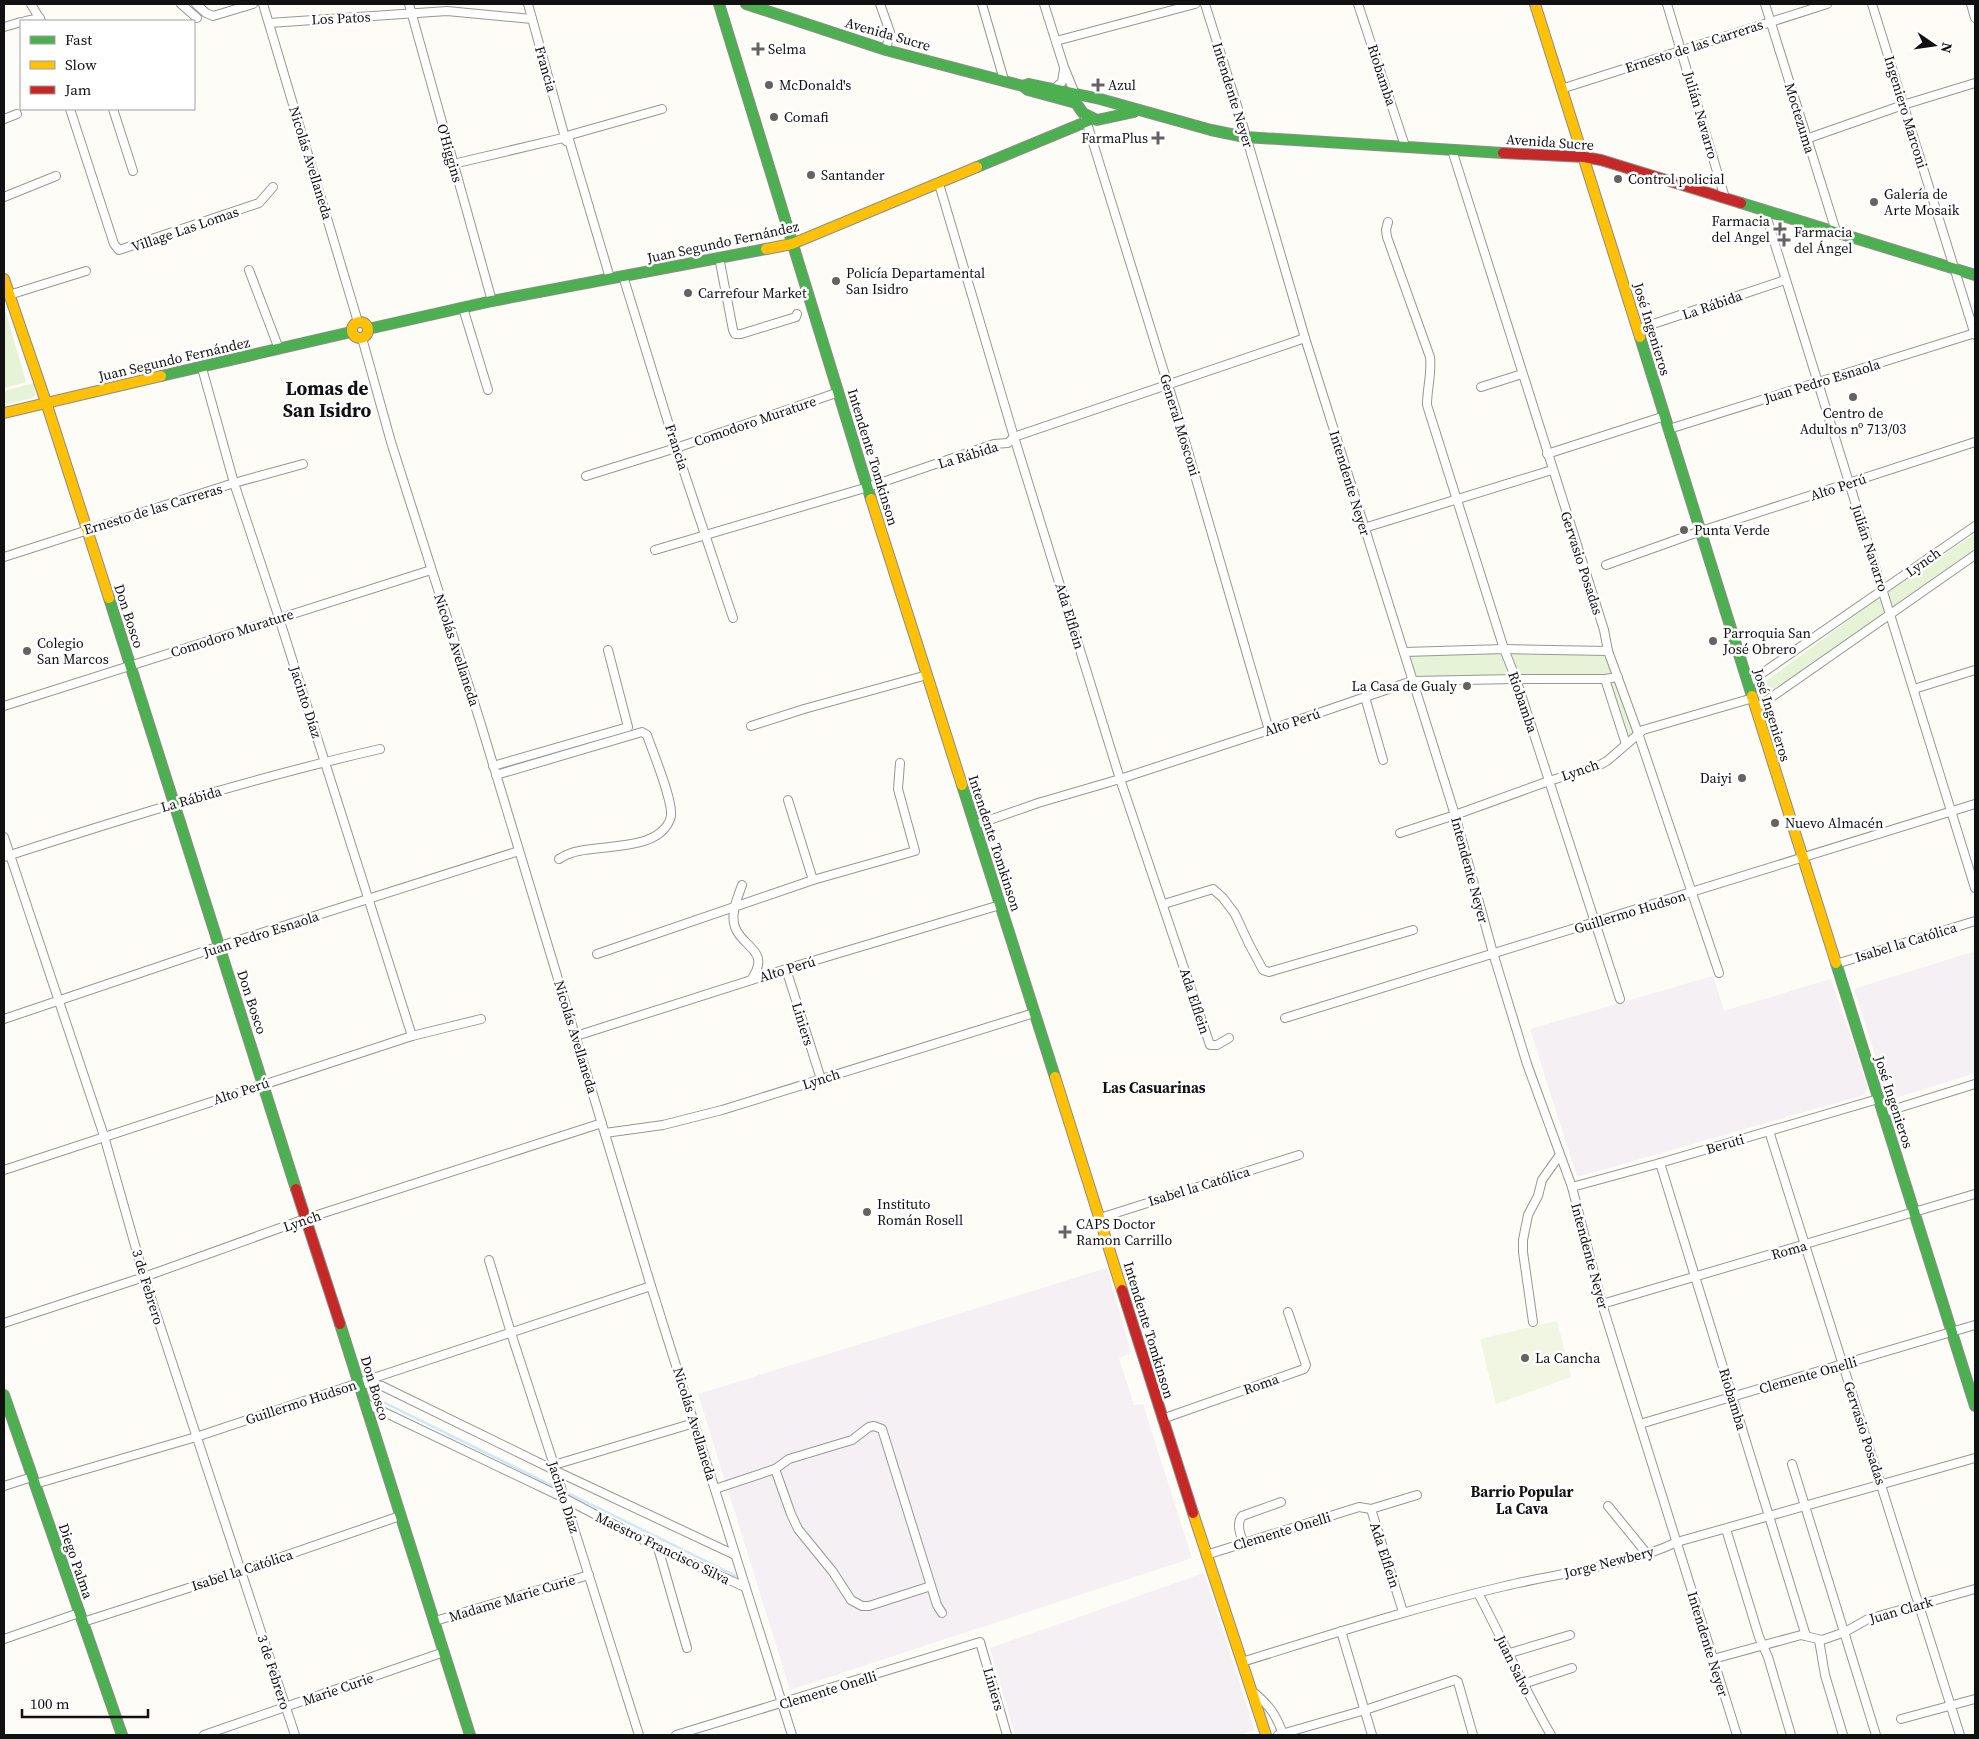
<svg xmlns="http://www.w3.org/2000/svg" width="1979" height="1739" font-family="'Source Serif 4',serif">
<rect width="100%" height="100%" fill="#fdfcf7"/>
<!-- industrial -->
<g fill="#f5f0f3">
<path d="M 1975,951 L 1975,1073 L 1896,1098 L 1887,1092 L 1854,989 Z"/>
<path d="M 1713,976 L 1724,1011 L 1831,979 L 1868,1087 L 1864,1095 L 1577,1177 L 1530,1029 Z"/>
<path d="M 1107,1268 L 1131,1353 L 1119,1358 L 1134,1405 L 1143,1404 L 1192,1558 L 790,1690 L 698,1394 Z"/>
<path d="M 1204,1573 L 1255,1730 L 1241,1735 L 1015,1735 L 990,1648 Z"/>
</g>
<!-- green -->
<g fill="#e7f3d7">
<path d="M 4,306 L 26,382 L 4,388 Z"/>
<path d="M 34,383 L 35,395 L 32,398 L 4,405 L 4,391 Z"/>
<path d="M 1975,534 L 1975,552 L 1758,702 L 1755,689 L 1886,593 Z"/>
<path d="M 1608,651 L 1638,733 L 1626,744 L 1605,679 L 1412,681 L 1404,652 Z"/>
</g>
<!-- pitch -->
<path fill="#f0f6e1" d="M 1557,1321 L 1571,1377 L 1496,1404 L 1480,1339 Z"/>
<g fill="none" stroke-linecap="round" stroke-linejoin="round">
<!-- stream -->
<g stroke="#cde8f7" stroke-width="2.5">
<path d="M 369,1395 L 559,1489"/>
<path d="M 564,1491 L 740,1578"/>
</g>
<defs>
<g id="street">
<path d="M 31,4 L 41,21"/>
<path d="M 181,4 L 197,18"/>
<path d="M 196,4 L 206,13 L 213,16 L 253,4"/>
<path d="M 263,4 L 358,322"/>
<path d="M 409,4 L 492,301"/>
<path d="M 528,4 L 564,134"/>
<path d="M 880,4 L 890,32 L 886,50"/>
<path d="M 982,4 L 1004,80"/>
<path d="M 1044,4 L 1064,67 L 1075,94"/>
<path d="M 1205,4 L 1239,112 L 1305,338 L 1455,815 L 1493,953 L 1527,1064 L 1572,1187 L 1602,1304 L 1737,1735"/>
<path d="M 1358,4 L 1405,146"/>
<path d="M 1667,4 L 1725,198"/>
<path d="M 1765,4 L 1836,231"/>
<path d="M 1872,4 L 1975,335"/>
<path d="M 1971,4 L 1975,18"/>
<path d="M 26,21 L 40,18"/>
<path d="M 269,23 L 447,11 L 532,19"/>
<path d="M 4,27 L 21,22"/>
<path d="M 1056,41 L 1195,4"/>
<path d="M 1561,89 L 1827,4"/>
<path d="M 1053,90 L 1062,82 L 1064,69"/>
<path d="M 70,109 L 114,244 L 119,250 L 259,203 L 273,187"/>
<path d="M 113,109 L 133,171"/>
<path d="M 1085,117 L 1178,417 L 1269,730"/>
<path d="M 4,119 L 17,114"/>
<path d="M 570,135 L 662,109"/>
<path d="M 1806,139 L 1903,105 L 1975,83"/>
<path d="M 569,140 L 610,278"/>
<path d="M 1452,150 L 1604,630 L 1608,651 L 1638,733 L 1719,973"/>
<path d="M 453,164 L 563,138 L 566,141 L 569,139"/>
<path d="M 939,184 L 1014,437 L 1120,779 L 1210,1045 L 1217,1045 L 1229,1038"/>
<path d="M 4,197 L 56,176"/>
<path d="M 1764,209 L 1975,888"/>
<path d="M 1388,222 L 1386,230 L 1387,237 L 1430,357 C 1432,373 1427,388 1427,405 L 1504,649 L 1516,679 L 1620,999"/>
<path d="M 719,257 L 733,330 L 735,334 L 741,334 L 796,317 L 797,314"/>
<path d="M 249,270 L 279,349"/>
<path d="M 623,276 L 676,448 L 733,618"/>
<path d="M 9,295 L 86,271"/>
<path d="M 463,308 L 488,390"/>
<path d="M 1638,329 L 1785,280"/>
<path d="M 362,338 L 391,442 L 479,718 L 651,1286 L 792,1735"/>
<path d="M 202,368 L 234,483 L 279,618 L 412,1036"/>
<path d="M 1481,387 L 1522,374"/>
<path d="M 1669,429 L 1975,333"/>
<path d="M 1547,454 L 1665,416"/>
<path d="M 586,476 L 676,448 L 839,392"/>
<path d="M 1364,528 L 1552,470"/>
<path d="M 655,550 L 868,487 L 994,444 L 1008,443 L 1014,437 L 1305,338"/>
<path d="M 4,557 L 234,483 L 303,464"/>
<path d="M 1606,565 L 1701,531 L 1975,442"/>
<path d="M 1404,652 L 1504,649 L 1608,651"/>
<path d="M 1605,679 L 1626,744"/>
<path d="M 1748,683 L 1975,526"/>
<path d="M 1914,689 L 1975,670"/>
<path d="M 1365,697 L 1383,760"/>
<path d="M 4,706 L 431,570"/>
<path d="M 1756,708 L 1975,555"/>
<path d="M 751,726 L 804,709 L 927,675"/>
<path d="M 493,766 L 628,727 L 608,650"/>
<path d="M 496,775 L 642,732 L 647,735 C 653,753 673,800 671,816 C 670,821 666,828 661,832 C 649,843 626,845 610,847 C 593,849 574,849 559,859"/>
<path d="M 788,800 L 813,880"/>
<path d="M 975,825 L 1038,803 L 1120,779 L 1269,730 L 1412,681 L 1516,679 L 1605,679 L 1618,677"/>
<path d="M 1400,833 L 1455,815 L 1549,781 L 1598,766 L 1607,761 L 1643,730 L 1753,698"/>
<path d="M 4,837 L 104,1136 L 144,1277 L 295,1735"/>
<path d="M 4,857 C 128,817 253,778 380,749"/>
<path d="M 742,885 C 738,897 730,913 735,927 C 742,948 772,950 751,980"/>
<path d="M 1164,904 L 1213,889 L 1223,898 L 1235,914 L 1249,944 L 1263,970 L 1269,972 L 1413,930"/>
<path d="M 597,954 L 813,880 L 915,851 L 898,789 L 900,763"/>
<path d="M 1836,964 L 1975,921"/>
<path d="M 786,969 L 821,1079"/>
<path d="M 1285,1018 L 1975,804"/>
<path d="M 4,1019 L 220,946 L 519,851"/>
<path d="M 576,1036 L 786,969 L 1000,905"/>
<path d="M 1882,1113 L 1975,1084"/>
<path d="M 1769,1131 L 1960,1735"/>
<path d="M 605,1133 L 663,1125 L 722,1110 L 1034,1013"/>
<path d="M 1660,1163 L 1806,1636"/>
<path d="M 4,1170 L 412,1036 L 481,1019"/>
<path d="M 1572,1187 L 1660,1163 L 1878,1099"/>
<path d="M 1100,1218 L 1299,1155"/>
<path d="M 489,1260 L 511,1333 L 554,1465 L 639,1735"/>
<path d="M 1602,1304 L 1975,1194"/>
<path d="M 1533,1322 L 1523,1252 L 1523,1240 L 1528,1215 L 1538,1196 L 1542,1180 L 1559,1156"/>
<path d="M 4,1323 L 144,1277 L 305,1219 L 602,1123"/>
<path d="M 361,1383 L 382,1386 L 556,1471 L 735,1555"/>
<path d="M 365,1403 L 564,1498 L 658,1548 L 745,1587"/>
<path d="M 1162,1419 L 1304,1369 L 1306,1365 L 1288,1312"/>
<path d="M 1640,1424 L 1975,1325"/>
<path d="M 1792,1464 L 1876,1735"/>
<path d="M 554,1465 L 694,1423"/>
<path d="M 775,1469 L 791,1514 L 798,1529 L 833,1572 L 851,1600 L 862,1606 L 869,1606 L 931,1586"/>
<path d="M 35,1484 L 196,1437 L 651,1286"/>
<path d="M 4,1486 L 32,1477"/>
<path d="M 715,1489 L 775,1469 L 789,1459 L 852,1440 L 869,1427 L 874,1426 L 882,1429 L 937,1605 L 942,1613"/>
<path d="M 1608,1506 L 1648,1555"/>
<path d="M 1371,1509 L 1417,1495"/>
<path d="M 1726,1529 L 1759,1637 L 1768,1657 L 1791,1735"/>
<path d="M 1244,1543 C 1240,1535 1236,1524 1242,1516 L 1281,1502"/>
<path d="M 658,1548 L 687,1648"/>
<path d="M 1206,1555 L 1359,1507 L 1371,1509 L 1403,1612"/>
<path d="M 1478,1593 C 1503,1640 1524,1689 1551,1735"/>
<path d="M 435,1621 L 589,1575"/>
<path d="M 83,1622 L 241,1571 L 400,1516"/>
<path d="M 1341,1631 L 1372,1735"/>
<path d="M 4,1639 L 79,1613"/>
<path d="M 1819,1640 L 1825,1675 L 1843,1735"/>
<path d="M 1510,1653 L 1570,1635"/>
<path d="M 1713,1659 L 1801,1635 L 1822,1640 L 1845,1632 L 1868,1619 L 1975,1589"/>
<path d="M 1242,1662 C 1329,1635 1416,1607 1505,1586 C 1559,1573 1627,1566 1677,1542 L 1975,1458"/>
<path d="M 1523,1684 L 1572,1668"/>
<path d="M 1252,1691 C 1268,1704 1277,1715 1283,1735"/>
<path d="M 1901,1719 L 1975,1699"/>
<path d="M 204,1735 L 444,1652"/>
<path d="M 676,1735 L 980,1642 L 1007,1735"/>
<path d="M 1278,1735 L 1365,1710 L 1455,1680 L 1458,1682 L 1473,1735"/>
</g>
<g id="fast">
<path d="M 719,4 L 871,499"/>
<path d="M 746,4 L 886,50 L 1023,86 L 1028,90 L 1076,103 L 1083,113 L 1097,120 L 1134,112"/>
<path d="M 1023,86 L 1029,84 L 1100,99 L 1211,130 L 1245,137 L 1503,153"/>
<path d="M 977,167 L 1093,119"/>
<path d="M 1741,203 L 1975,275"/>
<path d="M 368,329 L 492,301 L 766,249"/>
<path d="M 1640,337 L 1752,696"/>
<path d="M 161,376 L 351,332"/>
<path d="M 109,598 L 296,1189"/>
<path d="M 962,785 L 1055,1077"/>
<path d="M 1836,963 L 1975,1406"/>
<path d="M 340,1324 L 470,1735"/>
<path d="M 4,1395 L 122,1735"/>
</g>
<g id="slow">
<path d="M 1535,4 L 1640,337"/>
<path d="M 766,249 L 792,244 L 977,167"/>
<path d="M 4,279 L 46,402 L 109,598"/>
<circle cx="360" cy="330" r="8"/>
<path d="M 4,413 L 161,376"/>
<path d="M 871,499 L 962,785"/>
<path d="M 1752,696 L 1836,963"/>
<path d="M 1055,1077 L 1122,1290"/>
<path d="M 1193,1513 L 1266,1735"/>
</g>
<g id="jam">
<path d="M 1503,153 L 1584,157 L 1601,160 L 1741,203"/>
<path d="M 296,1189 L 340,1324"/>
<path d="M 1122,1290 L 1193,1513"/>
</g>
</defs>
<!-- street casing -->
<use href="#street" stroke="#979795" stroke-width="10"/>
<!-- fast casing -->
<use href="#fast" stroke="#8e8d8b" stroke-width="12"/>
<!-- slow casing -->
<use href="#slow" stroke="#8e8d8b" stroke-width="12"/>
<!-- jam casing -->
<use href="#jam" stroke="#8e8d8b" stroke-width="12"/>
<!-- street -->
<use href="#street" stroke="#fffffe" stroke-width="8"/>
<!-- fast -->
<use href="#fast" stroke="#4caf50" stroke-width="10"/>
<!-- slow -->
<use href="#slow" stroke="#ffc107" stroke-width="10"/>
<!-- jam -->
<use href="#jam" stroke="#c62828" stroke-width="10"/>
</g>
<!-- markers -->
<g fill="#646362" stroke="#fff" stroke-width="2">
<path d="M755.5 41.5h5v5h5v5h-5v5h-5v-5h-5v-5h5z"/>
<circle cx="769" cy="85" r="5"/>
<path d="M1095.5 77.5h5v5h5v5h-5v5h-5v-5h-5v-5h5z"/>
<circle cx="774" cy="117" r="5"/>
<path d="M1155.5 130.5h5v5h5v5h-5v5h-5v-5h-5v-5h5z"/>
<circle cx="811" cy="175" r="5"/>
<circle cx="1618" cy="179" r="5"/>
<circle cx="1874" cy="202" r="5"/>
<path d="M1777.5 221.5h5v5h5v5h-5v5h-5v-5h-5v-5h5z"/>
<path d="M1781.5 232.5h5v5h5v5h-5v5h-5v-5h-5v-5h5z"/>
<circle cx="836" cy="281" r="5"/>
<circle cx="688" cy="293" r="5"/>
<circle cx="1853" cy="397" r="5"/>
<circle cx="1684" cy="530" r="5"/>
<circle cx="1713" cy="641" r="5"/>
<circle cx="27" cy="651" r="5"/>
<circle cx="1467" cy="686" r="5"/>
<circle cx="1742" cy="778" r="5"/>
<circle cx="1775" cy="823" r="5"/>
<circle cx="867" cy="1212" r="5"/>
<path d="M1062.5 1224.5h5v5h5v5h-5v5h-5v-5h-5v-5h5z"/>
<circle cx="1525" cy="1358" r="5"/>
</g>
<g text-anchor="middle" stroke-width="5" stroke-linejoin="round" paint-order="stroke">
<!-- street labels -->
<g font-size="14" fill="#111" stroke="#fff">
<text transform="translate(341 18) rotate(-3)" y="5">Los Patos</text>
<text transform="translate(888 34) rotate(16)" y="5">Avenida Sucre</text>
<text transform="translate(1694 46) rotate(-18)" y="5">Ernesto de las Carreras</text>
<text transform="translate(546 69) rotate(74)" y="5">Francia</text>
<text transform="translate(1382 75) rotate(72)" y="5">Riobamba</text>
<text transform="translate(1233 95) rotate(73)" y="5">Intendente Neyer</text>
<text transform="translate(1906 112) rotate(73)" y="5">Ingeniero Marconi</text>
<text transform="translate(1701 115) rotate(74)" y="5">Julián Navarro</text>
<text transform="translate(1800 118) rotate(73)" y="5">Moctezuma</text>
<text transform="translate(1550 142) rotate(4)" y="5">Avenida Sucre</text>
<text transform="translate(450 153) rotate(74)" y="5">O'Higgins</text>
<text transform="translate(311 163) rotate(73)" y="5">Nicolás Avellaneda</text>
<text transform="translate(185 229) rotate(-19)" y="5">Village Las Lomas</text>
<text transform="translate(723 242) rotate(-12)" y="5">Juan Segundo Fernández</text>
<text transform="translate(1712 305) rotate(-19)" y="5">La Rábida</text>
<text transform="translate(1652 329) rotate(73)" y="5">José Ingenieros</text>
<text transform="translate(174 359) rotate(-13)" y="5">Juan Segundo Fernández</text>
<text transform="translate(1822 381) rotate(-17)" y="5">Juan Pedro Esnaola</text>
<text transform="translate(755 421) rotate(-19)" y="5">Comodoro Murature</text>
<text transform="translate(1180 425) rotate(73)" y="5">General Mosconi</text>
<text transform="translate(677 447) rotate(72)" y="5">Francia</text>
<text transform="translate(968 455) rotate(-17)" y="5">La Rábida</text>
<text transform="translate(873 457) rotate(73)" y="5">Intendente Tomkinson</text>
<text transform="translate(1350 483) rotate(73)" y="5">Intendente Neyer</text>
<text transform="translate(1838 487) rotate(-18)" y="5">Alto Perú</text>
<text transform="translate(153 509) rotate(-17)" y="5">Ernesto de las Carreras</text>
<text transform="translate(1870 548) rotate(72)" y="5">Julián Navarro</text>
<text transform="translate(1923 562) rotate(-35)" y="5">Lynch</text>
<text transform="translate(1582 563) rotate(72)" y="5">Gervasio Posadas</text>
<text transform="translate(129 616) rotate(72)" y="5">Don Bosco</text>
<text transform="translate(1070 616) rotate(73)" y="5">Ada Elflein</text>
<text transform="translate(232 633) rotate(-18)" y="5">Comodoro Murature</text>
<text transform="translate(457 650) rotate(72)" y="5">Nicolás Avellaneda</text>
<text transform="translate(306 702) rotate(72)" y="5">Jacinto Díaz</text>
<text transform="translate(1523 702) rotate(71)" y="5">Riobamba</text>
<text transform="translate(1772 715) rotate(73)" y="5">José Ingenieros</text>
<text transform="translate(1292 722) rotate(-19)" y="5">Alto Perú</text>
<text transform="translate(1580 770) rotate(-19)" y="5">Lynch</text>
<text transform="translate(191 799) rotate(-16)" y="5">La Rábida</text>
<text transform="translate(995 843) rotate(72)" y="5">Intendente Tomkinson</text>
<text transform="translate(1470 870) rotate(75)" y="5">Intendente Neyer</text>
<text transform="translate(1630 912) rotate(-17)" y="5">Guillermo Hudson</text>
<text transform="translate(261 934) rotate(-18)" y="5">Juan Pedro Esnaola</text>
<text transform="translate(1906 942) rotate(-17)" y="5">Isabel la Católica</text>
<text transform="translate(787 969) rotate(-17)" y="5">Alto Perú</text>
<text transform="translate(1195 1001) rotate(72)" y="5">Ada Elflein</text>
<text transform="translate(252 1002) rotate(72)" y="5">Don Bosco</text>
<text transform="translate(803 1024) rotate(73)" y="5">Liniers</text>
<text transform="translate(576 1037) rotate(73)" y="5">Nicolás Avellaneda</text>
<text transform="translate(821 1079) rotate(-18)" y="5">Lynch</text>
<text transform="translate(241 1091) rotate(-18)" y="5">Alto Perú</text>
<text transform="translate(1894 1102) rotate(72)" y="5">José Ingenieros</text>
<text transform="translate(1725 1144) rotate(-16)" y="5">Beruti</text>
<text transform="translate(1199 1186) rotate(-17)" y="5">Isabel la Católica</text>
<text transform="translate(302 1221) rotate(-19)" y="5">Lynch</text>
<text transform="translate(1789 1250) rotate(-16)" y="5">Roma</text>
<text transform="translate(1590 1256) rotate(75)" y="5">Intendente Neyer</text>
<text transform="translate(148 1287) rotate(73)" y="5">3 de Febrero</text>
<text transform="translate(1149 1330) rotate(73)" y="5">Intendente Tomkinson</text>
<text transform="translate(1808 1375) rotate(-16)" y="5">Clemente Onelli</text>
<text transform="translate(1261 1384) rotate(-19)" y="5">Roma</text>
<text transform="translate(375 1388) rotate(73)" y="5">Don Bosco</text>
<text transform="translate(1733 1399) rotate(73)" y="5">Riobamba</text>
<text transform="translate(301 1402) rotate(-18)" y="5">Guillermo Hudson</text>
<text transform="translate(695 1424) rotate(73)" y="5">Nicolás Avellaneda</text>
<text transform="translate(1865 1433) rotate(72)" y="5">Gervasio Posadas</text>
<text transform="translate(564 1497) rotate(72)" y="5">Jacinto Díaz</text>
<text transform="translate(1282 1531) rotate(-17)" y="5">Clemente Onelli</text>
<text transform="translate(663 1548) rotate(26)" y="5">Maestro Francisco Silva</text>
<text transform="translate(1385 1555) rotate(72)" y="5">Ada Elflein</text>
<text transform="translate(76 1561) rotate(71)" y="5">Diego Palma</text>
<text transform="translate(1609 1562) rotate(-14)" y="5">Jorge Newbery</text>
<text transform="translate(242 1570) rotate(-18)" y="5">Isabel la Católica</text>
<text transform="translate(512 1598) rotate(-17)" y="5">Madame Marie Curie</text>
<text transform="translate(1901 1610) rotate(-16)" y="5">Juan Clark</text>
<text transform="translate(1708 1644) rotate(73)" y="5">Intendente Neyer</text>
<text transform="translate(1514 1665) rotate(64)" y="5">Juan Salvo</text>
<text transform="translate(274 1672) rotate(72)" y="5">3 de Febrero</text>
<text transform="translate(338 1689) rotate(-19)" y="5">Marie Curie</text>
<text transform="translate(994 1689) rotate(74)" y="5">Liniers</text>
<text transform="translate(828 1690) rotate(-17)" y="5">Clemente Onelli</text>
</g>
<!-- poi labels -->
<g font-size="14" fill="#111" stroke="#fff" text-anchor="start">
<text x="768" y="54">Selma</text>
<text x="779" y="90">McDonald's</text>
<text x="1108" y="90">Azul</text>
<text x="784" y="122">Comafi</text>
<text x="1148" y="143" text-anchor="end">FarmaPlus</text>
<text x="821" y="180">Santander</text>
<text x="1628" y="184">Control policial</text>
<text x="1884" y="199">Galería de<tspan x="1884" dy="16">Arte Mosaik</tspan></text>
<text x="1770" y="226" text-anchor="end">Farmacia<tspan x="1770" dy="16">del Angel</tspan></text>
<text x="1794" y="237">Farmacia<tspan x="1794" dy="16">del Ángel</tspan></text>
<text x="846" y="278">Policía Departamental<tspan x="846" dy="16">San Isidro</tspan></text>
<text x="698" y="298">Carrefour Market</text>
<text x="1853" y="418" text-anchor="middle">Centro de<tspan x="1853" dy="16">Adultos nº 713/03</tspan></text>
<text x="1694" y="535">Punta Verde</text>
<text x="1723" y="638">Parroquia San<tspan x="1723" dy="16">José Obrero</tspan></text>
<text x="37" y="648">Colegio<tspan x="37" dy="16">San Marcos</tspan></text>
<text x="1457" y="691" text-anchor="end">La Casa de Gualy</text>
<text x="1732" y="783" text-anchor="end">Daiyi</text>
<text x="1785" y="828">Nuevo Almacén</text>
<text x="877" y="1209">Instituto<tspan x="877" dy="16">Román Rosell</tspan></text>
<text x="1076" y="1229">CAPS Doctor<tspan x="1076" dy="16">Ramon Carrillo</tspan></text>
<text x="1535" y="1363">La Cancha</text>
</g>
<!-- neighbourhood labels -->
<g font-size="15" font-weight="bold" fill="#111" stroke="#fff">
<text x="1154" y="1093">Las Casuarinas</text>
<text x="1522" y="1497">Barrio Popular<tspan x="1522" dy="17">La Cava</tspan></text>
</g>
<!-- district labels -->
<g font-size="19" font-weight="bold" fill="#111" stroke="#fff">
<text x="327" y="395">Lomas de<tspan x="327" dy="22">San Isidro</tspan></text>
</g>
</g>
<!-- border -->
<rect width="1979" height="1739" fill="none" stroke="#111111" stroke-width="10"/>
<!-- legend -->
<rect x="20" y="20" width="175" height="90" fill="#ffffff" stroke="#a0a0a0"/>
<rect x="30" y="36" width="25" height="8" fill="#4caf50" stroke="#a0a0a0"/>
<text x="65" y="45" font-size="15" fill="#111111">Fast</text>
<rect x="30" y="61" width="25" height="8" fill="#ffc107" stroke="#a0a0a0"/>
<text x="65" y="70" font-size="15" fill="#111111">Slow</text>
<rect x="30" y="86" width="25" height="8" fill="#c62828" stroke="#a0a0a0"/>
<text x="65" y="95" font-size="15" fill="#111111">Jam</text>
<!-- north arrow -->
<g transform="translate(1934 45) rotate(103)" stroke="#ffffff" stroke-width="4" paint-order="stroke">
<path d="M0-4L9 19L0 12L-9 19Z" fill="#111111"/>
<text y="-8" font-size="14" font-weight="bold" text-anchor="middle" fill="#111111">N</text>
</g>
<!-- scale -->
<path d="M22 1709v8h126v-8" fill="none" stroke="#111111" stroke-width="2.5"/>
<text x="30" y="1709" font-size="15" fill="#111111" stroke="#ffffff" stroke-width="4" paint-order="stroke">100 m</text>
</svg>
